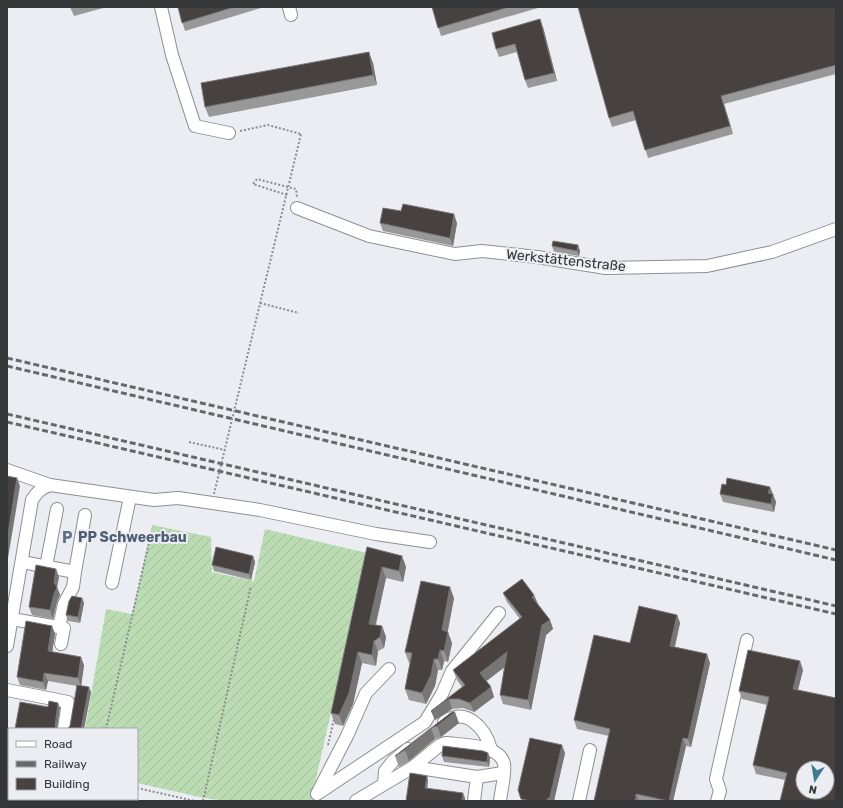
<svg xmlns="http://www.w3.org/2000/svg" width="843" height="808" font-family="Rubik,sans-serif">
<defs>
<pattern id="garden-furrows" width="10" height="10" patternUnits="userSpaceOnUse"><rect width="10" height="10" fill="#bbdcb3"/><path d="M-1 1l2-2M0 10L10 0M9 11l2-2" fill="none" stroke="#a1bd9b"/></pattern>
</defs>
<rect width="100%" height="100%" fill="#ebedf2"/>
<!-- garden -->
<path fill="url(#garden-furrows)" d="M 152,525 L 211,537 L 212,572 L 254,581 L 265,529 L 367,553 L 311,801 L 226,801 L 204,798 L 137,783 L 137,729 L 85,729 L 106,609 L 132,614 Z"/>
<g fill="none" stroke-linecap="round" stroke-linejoin="round">
<defs>
<g id="minor">
<path d="M 161,7 L 172,55 L 195,126 L 229,133"/>
<path d="M 289,7 L 291,15"/>
<path d="M 297,208 L 369,236 L 455,254 L 482,251 L 537,257 L 606,268 L 707,266 L 772,252 L 836,229"/>
<path d="M 7,470 L 50,485 L 154,500 L 178,498 L 260,510 L 376,534 L 430,542"/>
<path d="M 22,562 L 75,572 L 85,515"/>
<path d="M 46,567 L 57,509"/>
<path d="M 112,583 L 130,497"/>
<path d="M 12,619 L 64,628 L 61,644"/>
<path d="M 59,627 L 64,604 L 73,587 L 75,572"/>
<path d="M 7,646 L 32,500 C 37,492 41,488 50,485"/>
<path d="M 7,690 L 68,702 L 64,729"/>
<path d="M 444,722 C 466,706 485,728 491,749"/>
<path d="M 413,767 L 440,745 L 446,743 C 462,745 500,744 504,764 C 506,771 501,792 500,801"/>
<path d="M 477,777 L 503,773"/>
<path d="M 384,784 L 385,771 L 393,761 L 408,749"/>
<path d="M 318,792 L 347,736 L 366,693 L 389,669"/>
<path d="M 317,794 L 425,722 L 442,694 L 452,671 L 499,613"/>
<path d="M 356,801 L 413,767 L 477,777 L 474,801"/>
<path d="M 579,801 L 590,750"/>
<path d="M 717,801 L 720,791 L 716,779 L 747,640"/>
</g>
<g id="major">
<path d="M 7,778 L 9,779"/>
<path d="M 89,799 L 98,801"/>
</g>
</defs>
<!-- minor casing -->
<use href="#minor" stroke="#8d8f93" stroke-width="14"/>
<!-- major casing -->
<use href="#major" stroke="#8d8f93" stroke-width="17"/>
<!-- path -->
<g stroke="#8a8c8f" stroke-width="2" stroke-dasharray="2 2" stroke-linecap="butt">
<path d="M 240,131 L 268,125 L 301,134"/>
<path d="M 287,195 L 253,184 L 257,179 L 296,189 L 297,197"/>
<path d="M 260,303 L 299,313"/>
<path d="M 189,442 L 225,450"/>
<path d="M 106,729 L 151,534"/>
<path d="M 328,745 L 334,719"/>
<path d="M 7,760 L 9,760"/>
<path d="M 137,788 L 195,801"/>
<path d="M 7,795 L 9,795"/>
<path d="M 24,799 L 32,801"/>
<path d="M 203,801 L 251,586"/>
</g>
<!-- minor -->
<use href="#minor" stroke="#fff" stroke-width="12"/>
<!-- major -->
<use href="#major" stroke="#fff" stroke-width="15"/>
<!-- rail -->
<g stroke="#66686a" stroke-width="3" stroke-dasharray="6 3" stroke-linecap="butt">
<path d="M 7,358 L 836,550"/>
<path d="M 7,366 L 836,560"/>
<path d="M 7,414 L 836,606"/>
<path d="M 7,422 L 836,614"/>
</g>
<!-- path-bridge -->
<path stroke="#8a8c8f" stroke-width="2" stroke-dasharray="2 2" stroke-linecap="butt" d="M 214,494 L 301,134"/>
</g>
<!-- wall -->
<g fill="#999899">
<path d="M 70,7 L 107,7 L 74,16 Z"/>
<path d="M 178,7 L 264,7 L 185,31 Z"/>
<path d="M 432,7 L 537,7 L 538,8 L 441,36 Z"/>
<path d="M 835,7 L 836,10 L 836,74 L 724,104 L 733,134 L 648,158 L 636,120 L 612,127 L 609,118 Z"/>
<path d="M 543,27 L 557,81 L 528,88 L 525,80 L 517,52 L 499,57 L 496,49 Z"/>
<path d="M 373,63 L 377,85 L 209,117 L 205,107 Z"/>
<path d="M 380,223 L 457,223 L 453,246 L 383,231 Z"/>
<path d="M 578,245 L 580,251 L 579,256 L 554,252 L 552,246 Z"/>
<path d="M 726,485 L 770,487 L 776,502 L 774,512 L 723,502 L 720,494 Z"/>
<path d="M 367,547 L 402,556 L 406,567 L 403,582 L 386,578 L 376,625 L 382,626 L 386,637 L 384,648 L 378,651 L 376,666 L 362,663 L 353,704 L 343,726 L 335,724 L 331,713 Z"/>
<path d="M 253,556 L 255,562 L 251,580 L 214,571 L 212,565 Z"/>
<path d="M 59,577 L 57,587 L 60,595 L 57,602 L 53,619 L 32,615 L 29,607 Z"/>
<path d="M 503,593 L 534,595 L 538,604 L 550,620 L 553,629 L 546,635 L 531,710 L 503,704 L 500,695 L 505,667 L 486,681 L 494,697 L 474,712 L 463,708 L 452,709 L 435,720 L 431,711 L 462,687 L 457,680 L 453,670 L 520,619 L 507,602 Z"/>
<path d="M 82,598 L 84,603 L 80,623 L 68,621 L 66,615 Z"/>
<path d="M 454,598 L 447,632 L 452,643 L 448,662 L 444,661 L 442,670 L 438,670 L 435,686 L 426,704 L 409,700 L 405,689 L 410,663 L 409,663 L 405,652 Z"/>
<path d="M 677,615 L 680,623 L 675,647 L 710,663 L 691,747 L 686,746 L 673,801 L 594,801 L 609,736 L 577,729 L 574,720 L 630,643 Z"/>
<path d="M 52,626 L 55,634 L 52,652 L 84,665 L 81,686 L 91,692 L 84,729 L 67,729 L 70,726 L 77,686 L 48,681 L 46,690 L 20,685 L 17,677 Z"/>
<path d="M 803,670 L 798,690 L 836,698 L 785,780 L 756,774 L 753,765 L 767,705 L 742,699 L 739,691 Z"/>
<path d="M 452,712 L 459,723 L 441,737 L 435,739 L 409,761 L 399,767 L 395,756 Z"/>
<path d="M 565,753 L 554,801 L 522,801 L 518,790 Z"/>
<path d="M 442,756 L 490,758 L 489,767 L 444,762 Z"/>
</g>
<!-- shaded-wall -->
<g fill="#787575">
<path d="M 540,19 L 543,27 L 557,81 L 554,73 Z"/>
<path d="M 369,52 L 373,63 L 377,85 L 373,75 Z"/>
<path d="M 721,96 L 724,104 L 733,134 L 730,126 Z"/>
<path d="M 454,214 L 457,223 L 453,246 L 450,238 Z"/>
<path d="M 578,245 L 580,251 L 579,256 L 577,251 Z"/>
<path d="M 17,478 L 20,486 L 7,564 L 7,541 Z"/>
<path d="M 770,487 L 776,502 L 774,512 L 771,504 L 768,493 Z"/>
<path d="M 253,556 L 255,562 L 251,580 L 249,574 Z"/>
<path d="M 402,556 L 406,567 L 403,582 L 399,571 Z"/>
<path d="M 382,567 L 386,578 L 373,635 L 369,624 Z"/>
<path d="M 56,569 L 59,577 L 57,587 L 60,595 L 57,602 L 53,619 L 50,610 Z"/>
<path d="M 450,587 L 454,598 L 446,641 L 442,630 Z"/>
<path d="M 534,595 L 538,605 L 532,597 Z"/>
<path d="M 82,598 L 84,603 L 80,623 L 78,617 Z"/>
<path d="M 677,615 L 680,623 L 673,654 L 670,646 Z"/>
<path d="M 550,620 L 553,629 L 546,635 L 531,710 L 528,700 L 542,625 Z"/>
<path d="M 52,626 L 55,634 L 51,660 L 48,651 Z"/>
<path d="M 382,626 L 386,637 L 384,648 L 380,637 Z"/>
<path d="M 448,632 L 452,643 L 448,662 L 444,651 Z"/>
<path d="M 374,641 L 378,651 L 376,666 L 372,655 Z"/>
<path d="M 440,650 L 444,661 L 442,670 L 438,659 Z"/>
<path d="M 358,652 L 362,663 L 353,704 L 343,726 L 339,715 Z"/>
<path d="M 507,652 L 511,662 L 484,683 L 480,673 Z"/>
<path d="M 707,654 L 710,663 L 691,747 L 688,739 Z"/>
<path d="M 81,657 L 84,665 L 81,687 L 78,678 Z"/>
<path d="M 434,659 L 438,670 L 435,686 L 426,704 L 422,693 Z"/>
<path d="M 800,661 L 803,670 L 796,697 L 793,689 Z"/>
<path d="M 44,673 L 48,681 L 46,690 L 43,682 Z"/>
<path d="M 89,687 L 91,692 L 84,729 L 81,729 Z"/>
<path d="M 491,687 L 494,697 L 474,712 L 470,703 Z"/>
<path d="M 449,699 L 452,709 L 435,720 L 431,711 Z"/>
<path d="M 58,703 L 60,708 L 57,729 L 55,726 Z"/>
<path d="M 455,712 L 459,723 L 441,737 L 437,726 Z"/>
<path d="M 431,728 L 435,739 L 409,761 L 405,750 Z"/>
<path d="M 683,738 L 686,746 L 673,801 L 669,801 Z"/>
<path d="M 562,745 L 565,753 L 554,801 L 545,801 Z"/>
<path d="M 488,753 L 490,758 L 489,767 L 487,762 Z"/>
<path d="M 427,776 L 428,780 L 427,792 L 425,788 Z"/>
<path d="M 463,793 L 465,798 L 465,801 L 462,801 Z"/>
<path d="M 636,794 L 639,801 L 635,801 Z"/>
</g>
<!-- building -->
<g fill="#474240" stroke="#787575" fill-rule="evenodd">
<path d="M 178,7 L 234,7 L 182,23 Z"/>
<path d="M 432,7 L 509,7 L 438,28 Z"/>
<path d="M 578,7 L 835,7 L 836,12 L 836,65 L 721,96 L 730,126 L 645,150 L 633,111 L 609,118 Z"/>
<path d="M 540,19 L 554,73 L 525,80 L 515,44 L 496,49 L 492,33 Z"/>
<path d="M 369,52 L 373,75 L 205,107 L 201,83 Z"/>
<path d="M 403,204 L 454,214 L 450,238 L 380,223 L 383,208 L 401,211 Z"/>
<path d="M 553,241 L 578,245 L 577,251 L 552,246 Z"/>
<path d="M 7,476 L 17,478 L 7,541 Z"/>
<path d="M 727,478 L 770,487 L 768,493 L 773,494 L 771,504 L 720,494 L 722,484 L 726,485 Z"/>
<path d="M 216,547 L 253,556 L 249,574 L 212,565 Z"/>
<path d="M 367,547 L 402,556 L 399,571 L 382,567 L 369,624 L 382,626 L 380,637 L 374,641 L 372,655 L 358,652 L 349,693 L 339,715 L 331,713 Z"/>
<path d="M 36,565 L 56,569 L 54,583 L 57,587 L 54,594 L 50,610 L 29,607 Z"/>
<path d="M 522,579 L 534,595 L 532,597 L 550,620 L 542,625 L 528,700 L 500,695 L 507,652 L 480,673 L 491,687 L 470,703 L 459,699 L 449,699 L 431,711 L 465,685 L 453,670 L 522,617 L 503,593 Z"/>
<path d="M 421,581 L 450,587 L 442,630 L 448,632 L 444,651 L 440,650 L 438,659 L 434,659 L 431,675 L 422,693 L 405,689 L 412,653 L 405,652 Z"/>
<path d="M 72,596 L 82,598 L 78,617 L 66,615 L 69,601 Z"/>
<path d="M 639,606 L 677,615 L 670,646 L 707,654 L 688,739 L 683,738 L 669,801 L 636,794 L 635,801 L 594,801 L 610,729 L 574,720 L 594,635 L 630,643 Z"/>
<path d="M 26,621 L 52,626 L 48,651 L 81,657 L 78,678 L 44,673 L 43,682 L 17,677 Z"/>
<path d="M 748,650 L 800,661 L 793,689 L 836,698 L 836,801 L 780,801 L 787,773 L 753,765 L 769,697 L 739,691 ZM 803,768 L 827,768 L 827,792 L 803,792 Z"/>
<path d="M 77,685 L 89,687 L 81,729 L 67,729 L 70,726 Z"/>
<path d="M 49,701 L 58,703 L 55,726 L 57,729 L 15,729 L 20,702 L 48,707 Z"/>
<path d="M 452,712 L 455,712 L 437,726 L 431,728 L 405,750 L 395,756 Z"/>
<path d="M 530,738 L 562,745 L 550,797 L 545,801 L 531,801 L 521,799 L 518,790 Z"/>
<path d="M 443,746 L 483,751 L 488,753 L 487,762 L 442,756 Z"/>
<path d="M 410,773 L 427,776 L 425,788 L 463,793 L 462,801 L 406,801 Z"/>
</g>
<!-- icons -->
<defs>
<symbol id="parking-bare" viewBox="-9 -9 18 18"><path d="M-3.5-5.5H1a3.5 3.5 0 0 1 0 7H-1V5.5H-3.5ZM-1-3.4V-.6H.8a1.4 1.4 0 0 0 0-2.8Z" fill="#5c6f8a" stroke="#ebedf2" stroke-width="2.5" paint-order="stroke"/></symbol>
</defs>
<g fill-rule="evenodd">
<use href="#parking-bare" x="57" y="527" width="20" height="20"/>
</g>
<g text-anchor="middle" stroke-width="4" stroke-linejoin="round" paint-order="stroke">
<!-- street labels -->
<g font-size="14" fill="#353638" stroke="#ebedf2">
<text transform="translate(566 260) rotate(6)" y="5">Werkstättenstraße</text>
</g>
<!-- service labels -->
<g font-size="14" font-weight="bold" fill="#4e5e75" stroke="#ebedf2" text-anchor="start">
<text x="78" y="542">PP Schweerbau</text>
</g>
</g>
<!-- border -->
<rect width="843" height="808" fill="none" stroke="#353638" stroke-width="16"/>
<!-- legend -->
<rect x="8" y="728" width="130" height="72" fill="#ebedf2" stroke="#a2a4a8"/>
<rect x="16" y="741" width="20" height="6" fill="#ffffff" stroke="#a2a4a8"/>
<text x="44" y="748" font-size="12" fill="#353638">Road</text>
<rect x="16" y="761" width="20" height="6" fill="#66686a" stroke="#a2a4a8"/>
<text x="44" y="768" font-size="12" fill="#353638">Railway</text>
<rect x="16" y="778" width="20" height="12" fill="#474240" stroke="#a2a4a8"/>
<text x="44" y="788" font-size="12" fill="#353638">Building</text>
<!-- north arrow -->
<g transform="translate(815 780) rotate(192)"><circle r="19" fill="#ebedf2" stroke="#a2a4a8"/>
<path d="M0-3L7 15L0 10L-7 15Z" fill="#3e7c92"/>
<text y="-6" font-size="11" font-weight="bold" text-anchor="middle" fill="#353638">N</text>
</g>
</svg>
